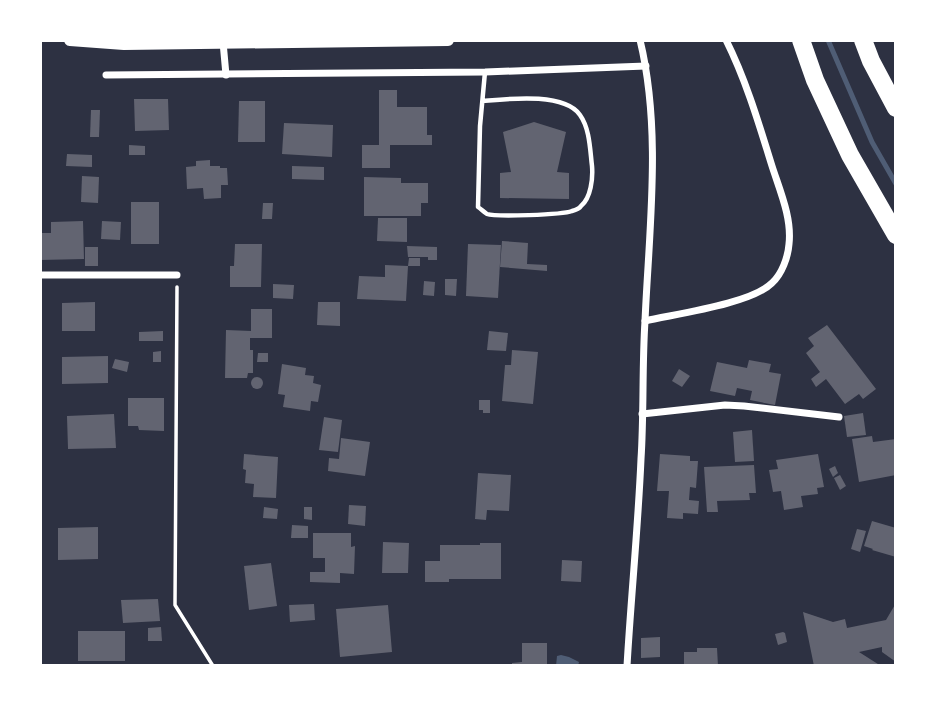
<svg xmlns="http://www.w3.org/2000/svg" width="936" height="706" font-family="'Nunito Sans',sans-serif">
<rect width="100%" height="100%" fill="#2d3142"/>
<!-- water -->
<path fill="#4f5d75" d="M 561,655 L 569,657 L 579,662 L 578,666 L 556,666 L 557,656 Z"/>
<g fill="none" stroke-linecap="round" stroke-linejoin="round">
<!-- stream -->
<path stroke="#4f5d75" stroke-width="5" d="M 828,40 L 872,142 L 896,184"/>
</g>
<!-- building -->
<g fill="#626471">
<path d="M 379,90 L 397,90 L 397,107 L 427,107 L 427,135 L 432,135 L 432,145 L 390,145 L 390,168 L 362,168 L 362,145 L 379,145 Z"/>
<path d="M 134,99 L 168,99 L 169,130 L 135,131 Z"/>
<path d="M 239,101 L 265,101 L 265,142 L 238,142 Z"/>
<path d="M 91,110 L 100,110 L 99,137 L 90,137 Z"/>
<path d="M 534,122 L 566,132 L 557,172 L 569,173 L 569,199 L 500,198 L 500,173 L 511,172 L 503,132 Z"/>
<path d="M 284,123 L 333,125 L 332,157 L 282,154 Z"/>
<path d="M 129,145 L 145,146 L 145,155 L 129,155 Z"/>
<path d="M 67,154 L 92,155 L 92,167 L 66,166 Z"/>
<path d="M 210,160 L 210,166 L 220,166 L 220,168 L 227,168 L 228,185 L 221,185 L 221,198 L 204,199 L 203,188 L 187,189 L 186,167 L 196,166 L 196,161 Z"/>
<path d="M 292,166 L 324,167 L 324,180 L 292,179 Z"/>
<path d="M 82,176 L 99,177 L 98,203 L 81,202 Z"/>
<path d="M 364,177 L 401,178 L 401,183 L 428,183 L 428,203 L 421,203 L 421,216 L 364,216 Z"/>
<rect x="131" y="202" width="28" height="42"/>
<path d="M 263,203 L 273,203 L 272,219 L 262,219 Z"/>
<path d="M 378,218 L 407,218 L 407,242 L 377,241 Z"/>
<path d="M 83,221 L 84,259 L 40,260 L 40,233 L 51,233 L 51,222 Z"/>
<path d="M 102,221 L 121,222 L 120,240 L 101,239 Z"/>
<path d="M 502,241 L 528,243 L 527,264 L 547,265 L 547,271 L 500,267 Z"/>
<path d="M 235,244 L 262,244 L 261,287 L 230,287 L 230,266 L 234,266 Z"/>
<path d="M 468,244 L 501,245 L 498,298 L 466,296 Z"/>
<path d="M 407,246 L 437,247 L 437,260 L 428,260 L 428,257 L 408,257 Z"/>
<rect x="85" y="247" width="13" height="19"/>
<path d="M 409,258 L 420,258 L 420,266 L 408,266 Z"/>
<path d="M 385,265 L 408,266 L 406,301 L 357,299 L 359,276 L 385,277 Z"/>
<path d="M 445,279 L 457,279 L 456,296 L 445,295 Z"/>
<path d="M 424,281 L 435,282 L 434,296 L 423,295 Z"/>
<path d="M 273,284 L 294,285 L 293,299 L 273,298 Z"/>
<path d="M 95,302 L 95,331 L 62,331 L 62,303 Z"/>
<path d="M 318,302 L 340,302 L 340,326 L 317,325 Z"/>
<path d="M 251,309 L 272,309 L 272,338 L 250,338 L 250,350 L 253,350 L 253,373 L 248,373 L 247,378 L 225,378 L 226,330 L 251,331 Z"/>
<path d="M 827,325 L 876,389 L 863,399 L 859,394 L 845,404 L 826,379 L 816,387 L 811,379 L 820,372 L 806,353 L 814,346 L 808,338 Z"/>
<path d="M 163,331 L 163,341 L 139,341 L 139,332 Z"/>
<path d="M 489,331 L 508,333 L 506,351 L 487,350 Z"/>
<path d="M 512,350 L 538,352 L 533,404 L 502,401 L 505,365 L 511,365 Z"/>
<path d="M 161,351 L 161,362 L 153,362 L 153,352 Z"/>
<path d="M 258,353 L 268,353 L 268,362 L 257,362 Z"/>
<path d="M 108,356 L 108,383 L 62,384 L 62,357 Z"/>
<path d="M 115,359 L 129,362 L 127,372 L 112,368 Z"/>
<path d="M 749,360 L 771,364 L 769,372 L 781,374 L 775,405 L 750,400 L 752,391 L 737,388 L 735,396 L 710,391 L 717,362 L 747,368 Z"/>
<path d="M 282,364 L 306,368 L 305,375 L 314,376 L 313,383 L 321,385 L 318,402 L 311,401 L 310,411 L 283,407 L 285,395 L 278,394 Z"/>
<path d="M 679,369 L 690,376 L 682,387 L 672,381 Z"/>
<circle cx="257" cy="383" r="6"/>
<path d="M 128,398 L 164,398 L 164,431 L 139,430 L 138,426 L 128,426 Z"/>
<path d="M 479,400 L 490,400 L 490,413 L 483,413 L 483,410 L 479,410 Z"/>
<path d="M 863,413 L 866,435 L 847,437 L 844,416 Z"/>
<path d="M 114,414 L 116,448 L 68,449 L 67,416 Z"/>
<path d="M 324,417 L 342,420 L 338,452 L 319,450 Z"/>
<path d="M 752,430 L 754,461 L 735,462 L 733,432 Z"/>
<path d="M 872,436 L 873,442 L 896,439 L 896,475 L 859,482 L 852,439 Z"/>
<path d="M 341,438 L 370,442 L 365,476 L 328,471 L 329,458 L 339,459 Z"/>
<path d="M 244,454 L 278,457 L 276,498 L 253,497 L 254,484 L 245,483 L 246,470 L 243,469 Z"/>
<path d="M 660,454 L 690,456 L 690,461 L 698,461 L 696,488 L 690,487 L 689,500 L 699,501 L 698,514 L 683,513 L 683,519 L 667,518 L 669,491 L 657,491 Z"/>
<path d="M 818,454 L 824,487 L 817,488 L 818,494 L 801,496 L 803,507 L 784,510 L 781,491 L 773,492 L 769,470 L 778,469 L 776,460 Z"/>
<path d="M 754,465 L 756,493 L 749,493 L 750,500 L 717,501 L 718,512 L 707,512 L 704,467 Z"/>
<path d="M 835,466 L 838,473 L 833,477 L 829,469 Z"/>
<path d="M 478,473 L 511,475 L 509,511 L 487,510 L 486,520 L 475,519 Z"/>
<path d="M 840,475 L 846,486 L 840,490 L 834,478 Z"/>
<path d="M 349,505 L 366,506 L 365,526 L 348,524 Z"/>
<path d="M 264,507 L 278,509 L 277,519 L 263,518 Z"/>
<path d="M 304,507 L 312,507 L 312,520 L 304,519 Z"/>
<path d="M 872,521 L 896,528 L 896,557 L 872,550 L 873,549 L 864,546 Z"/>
<path d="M 292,525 L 308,526 L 308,538 L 291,538 Z"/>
<path d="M 98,527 L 98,559 L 58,560 L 58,528 Z"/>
<path d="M 857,529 L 866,531 L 860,552 L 851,549 Z"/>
<path d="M 313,533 L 351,533 L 351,547 L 355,546 L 354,574 L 340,573 L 340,583 L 310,582 L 310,572 L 325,572 L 325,558 L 313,558 Z"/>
<path d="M 383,542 L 409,543 L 408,573 L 382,573 Z"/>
<path d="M 480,543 L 501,543 L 501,579 L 449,579 L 449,582 L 425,582 L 425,561 L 440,561 L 440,545 L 480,545 Z"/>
<path d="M 562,560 L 582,561 L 581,582 L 561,581 Z"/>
<path d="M 271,563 L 277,606 L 249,610 L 244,566 Z"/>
<path d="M 158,599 L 160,621 L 123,623 L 121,600 Z"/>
<path d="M 896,603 L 896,662 L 882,652 L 882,647 L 859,652 L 881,666 L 814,666 L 803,612 L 833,622 L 845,619 L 847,628 L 886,620 Z"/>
<path d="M 314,604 L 315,620 L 290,622 L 289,605 Z"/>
<path d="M 388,605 L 392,652 L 340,657 L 336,609 Z"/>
<path d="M 161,627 L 162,641 L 148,641 L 148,628 Z"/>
<rect x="78" y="631" width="47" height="30"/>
<path d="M 783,632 L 785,633 L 787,642 L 778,645 L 775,634 Z"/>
<path d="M 660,637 L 660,657 L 641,658 L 641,638 Z"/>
<path d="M 522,643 L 547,643 L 547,666 L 512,666 L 512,663 L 522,662 Z"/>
<path d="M 697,648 L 717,648 L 718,666 L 684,666 L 684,652 L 697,652 Z"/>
</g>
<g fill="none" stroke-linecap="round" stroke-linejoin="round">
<!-- path -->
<path stroke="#fff" stroke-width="3.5" d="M 177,287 L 175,605 L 213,666"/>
<!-- service -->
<path stroke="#fff" stroke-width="4.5" d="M 483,101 C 507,99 564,92 580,115 C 590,129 590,150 592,166 C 593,178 591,198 581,206 C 579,209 576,210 572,211 C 562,215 495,217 487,214 C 484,212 481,209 478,207 L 480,126 L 485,72"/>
<!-- minor -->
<g stroke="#fff" stroke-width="7">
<path d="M 223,42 L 226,75"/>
<path d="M 106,75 L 485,72 L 646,66"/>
<path d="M 40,275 L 177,275"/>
<path d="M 645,321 C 675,314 751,304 772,283 C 782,274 788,257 789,244 C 792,218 780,191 772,166 C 759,124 746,80 726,40"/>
<path d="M 642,414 L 725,405 L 744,406 L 839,417"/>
<path d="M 627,666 C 631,597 638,528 641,459 C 644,413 642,367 645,321 C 649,229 662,131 640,40"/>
</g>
<!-- secondary -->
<path stroke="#fff" stroke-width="12" d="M 70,40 L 124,44 L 448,40"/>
<!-- motorway -->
<g stroke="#fff" stroke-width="18">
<path d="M 801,40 L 815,80 L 850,155 L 896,235"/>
<path d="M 863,40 L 871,61 L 896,108"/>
</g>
</g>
<!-- border -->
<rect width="936" height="706" fill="none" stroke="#ffffff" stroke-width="84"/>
</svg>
